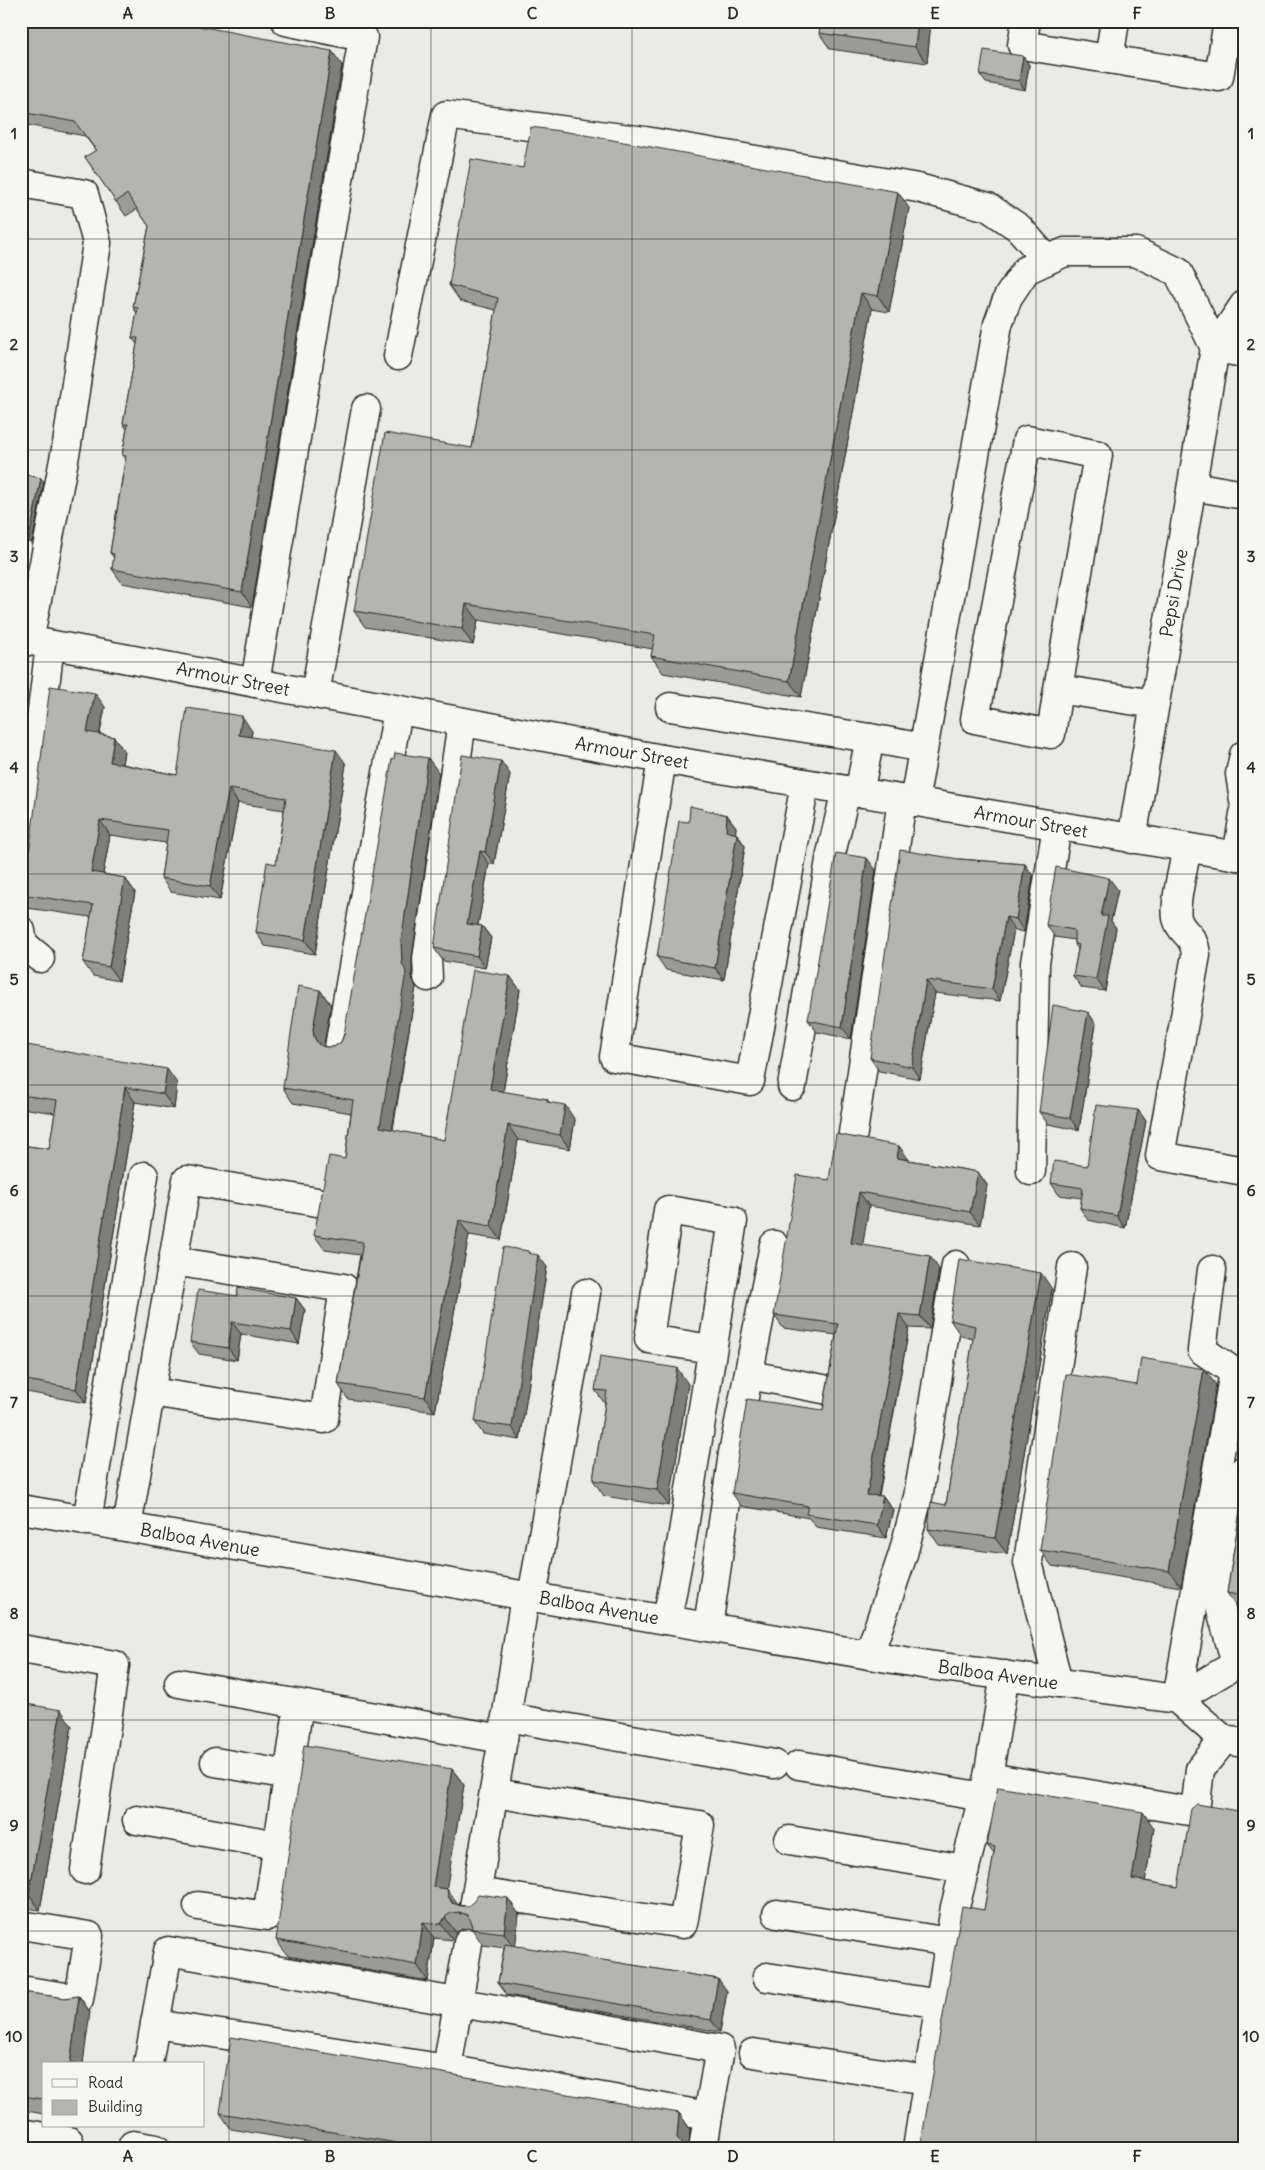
<svg xmlns="http://www.w3.org/2000/svg" width="1265" height="2170" font-family="Delius,sans-serif">
<rect width="100%" height="100%" fill="#eaeae6"/>
<filter id="ink" filterUnits="userSpaceOnUse"><feTurbulence type="fractalNoise" baseFrequency=".02" numOctaves="2"/><feDisplacementMap in="SourceGraphic" scale="10" xChannelSelector="R" yChannelSelector="G"/><feConvolveMatrix kernelMatrix="1 2 1 2 8 2 1 2 1" color-interpolation-filters="sRGB"/></filter>
<g filter="url(#ink)">
<g fill="none" stroke-linecap="round" stroke-linejoin="round">
<defs>
<g id="minor">
<path d="M 1026,21 L 1022,45 L 1219,77 L 1228,21"/>
<path d="M 1109,59 L 1115,21"/>
<path d="M 21,183 L 84,194 L 97,243 L 67,444 L 29,641"/>
<path d="M 1215,348 L 1244,353"/>
<path d="M 398,356 L 446,115 L 645,141 L 918,188 L 988,207 L 1019,228 L 1047,260"/>
<path d="M 1192,486 L 1244,495"/>
<path d="M 21,639 L 662,759 L 1244,857"/>
<path d="M 255,683 L 363,37 L 286,21"/>
<path d="M 1058,689 L 1098,455 L 1027,440 L 975,719 L 1051,734 L 1058,689 L 1155,704"/>
<path d="M 315,694 L 366,409"/>
<path d="M 670,707 L 870,738"/>
<path d="M 1244,755 L 1240,774 L 1244,801"/>
<path d="M 662,759 L 614,1057 L 750,1081 L 805,784"/>
<path d="M 859,793 L 870,738 L 923,748"/>
<path d="M 914,802 L 998,324 L 1008,297 L 1026,270 L 1065,252 L 1136,252 L 1178,272 L 1215,348"/>
<path d="M 1132,839 L 1215,348 L 1244,305"/>
<path d="M 1187,848 C 1184,866 1174,902 1177,918 C 1181,935 1194,932 1196,955 L 1160,1156 L 1244,1171"/>
<path d="M 1237,856 L 1244,814"/>
<path d="M 21,883 L 50,645"/>
<path d="M 21,931 L 23,944 L 40,958"/>
<path d="M 428,977 L 427,959 L 462,722"/>
<path d="M 339,1047 L 398,710"/>
<path d="M 792,1086 L 831,854 L 846,790"/>
<path d="M 853,1133 L 902,800"/>
<path d="M 1031,1171 L 1035,963 L 1057,826"/>
<path d="M 749,1375 L 823,1389"/>
<path d="M 151,1392 L 324,1419 L 344,1288 L 173,1261"/>
<path d="M 87,1521 L 144,1176"/>
<path d="M 127,1527 L 187,1180 L 317,1202"/>
<path d="M 532,1597 L 586,1293"/>
<path d="M 667,1620 L 682,1539 L 733,1221 L 668,1210 L 649,1339 L 711,1349"/>
<path d="M 708,1627 L 733,1453 L 774,1245"/>
<path d="M 21,1649 L 115,1665 L 85,1870"/>
<path d="M 869,1655 L 903,1554 L 918,1497 L 956,1265"/>
<path d="M 1236,1664 L 1220,1606 L 1244,1470"/>
<path d="M 179,1683 L 503,1739 L 525,1596"/>
<path d="M 1058,1683 L 1028,1562 L 1072,1267"/>
<path d="M 1177,1699 L 1234,1372 L 1202,1350 L 1212,1270"/>
<path d="M 506,1717 L 774,1764"/>
<path d="M 215,1762 L 289,1775"/>
<path d="M 799,1765 L 983,1797"/>
<path d="M 988,1777 L 1195,1812 L 1200,1769 L 1224,1740"/>
<path d="M 137,1820 L 278,1845"/>
<path d="M 789,1840 L 965,1869"/>
<path d="M 477,1892 L 683,1924 L 700,1825 L 494,1793"/>
<path d="M 198,1906 L 267,1916 L 299,1704"/>
<path d="M 474,1907 L 503,1739"/>
<path d="M 777,1914 L 949,1942"/>
<path d="M 21,1925 L 89,1936 L 79,1999 L 21,1990"/>
<path d="M 767,1977 L 940,2004"/>
<path d="M 155,2024 L 168,1951 L 720,2049 L 708,2116 L 447,2069"/>
<path d="M 753,2053 L 927,2080"/>
<path d="M 148,2064 L 155,2024 L 447,2069 L 468,1943"/>
<path d="M 21,2133 L 69,2141 L 68,2149"/>
<path d="M 133,2145 L 156,2149"/>
<path d="M 703,2149 L 708,2116"/>
<path d="M 917,2149 L 955,1907 L 988,1777 L 1005,1675"/>
</g>
<g id="major">
<path d="M 21,1509 L 928,1665 L 1177,1699 L 1224,1740 L 1244,1743"/>
<path d="M 1177,1699 L 1236,1664 L 1244,1666"/>
</g>
</defs>
<!-- minor casing -->
<use href="#minor" stroke="#2b2b2b" stroke-width="31"/>
<!-- major casing -->
<use href="#major" stroke="#2b2b2b" stroke-width="31"/>
<!-- minor -->
<use href="#minor" stroke="#f6f6f2" stroke-width="28"/>
<!-- major -->
<use href="#major" stroke="#f6f6f2" stroke-width="28"/>
</g>
<!-- wall -->
<g fill="#9b9b98" stroke="#2b2b2b">
<path d="M 21,21 L 342,65 L 252,607 L 122,583 L 112,569 L 114,558 L 110,553 L 125,460 L 122,455 L 127,429 L 123,424 L 137,344 L 132,338 L 137,313 L 133,307 L 149,226 L 137,209 L 126,216 L 85,157 L 96,151 L 85,136 L 21,124 Z"/>
<path d="M 931,21 L 927,63 L 830,49 L 819,33 Z"/>
<path d="M 1023,56 L 1029,65 L 1025,90 L 986,83 L 980,75 Z"/>
<path d="M 523,168 L 909,208 L 889,312 L 872,309 L 801,697 L 663,673 L 651,656 L 653,649 L 478,620 L 473,645 L 365,627 L 354,611 L 472,448 L 496,310 L 460,301 L 449,285 Z"/>
<path d="M 21,474 L 41,478 L 44,482 L 32,543 L 21,541 Z"/>
<path d="M 105,707 L 100,734 L 114,737 L 124,751 L 122,764 L 177,775 L 252,731 L 251,737 L 346,764 L 315,954 L 265,946 L 256,932 L 276,864 L 284,810 L 238,803 L 220,900 L 171,892 L 161,878 L 166,843 L 110,835 L 103,874 L 125,878 L 135,892 L 119,981 L 93,976 L 83,962 L 91,917 L 27,908 L 21,899 L 21,880 L 24,878 Z"/>
<path d="M 439,773 L 412,957 L 412,978 L 416,987 L 393,1130 L 444,1140 L 510,976 L 520,990 L 503,1092 L 547,1099 L 549,1102 L 575,1120 L 570,1149 L 518,1140 L 501,1240 L 469,1235 L 435,1412 L 348,1399 L 338,1384 L 360,1255 L 325,1250 L 314,1235 L 345,1159 L 351,1113 L 293,1103 L 283,1088 L 320,990 L 331,1005 L 324,1047 L 334,1047 L 341,1042 Z"/>
<path d="M 510,774 L 494,864 L 489,864 L 478,925 L 482,926 L 491,938 L 485,968 L 443,961 L 434,948 Z"/>
<path d="M 727,815 L 736,827 L 735,833 L 737,834 L 745,846 L 724,980 L 666,970 L 657,957 L 689,822 Z"/>
<path d="M 959,859 L 1025,864 L 1033,876 L 1024,932 L 1014,930 L 1000,1001 L 935,993 L 920,1079 L 879,1071 L 870,1058 Z"/>
<path d="M 876,870 L 851,1039 L 817,1032 L 808,1020 Z"/>
<path d="M 1118,890 L 1111,921 L 1116,928 L 1105,991 L 1082,988 L 1073,976 L 1078,949 L 1074,943 L 1074,940 L 1055,937 L 1046,925 Z"/>
<path d="M 1088,1012 L 1096,1024 L 1079,1130 L 1048,1124 L 1039,1112 Z"/>
<path d="M 21,1044 L 177,1083 L 174,1109 L 135,1102 L 86,1403 L 21,1391 L 21,1145 L 49,1149 L 55,1113 L 21,1108 Z"/>
<path d="M 1138,1110 L 1146,1121 L 1125,1228 L 1088,1220 L 1080,1208 L 1082,1198 L 1059,1195 L 1051,1183 L 1087,1166 Z"/>
<path d="M 899,1146 L 909,1160 L 978,1172 L 987,1185 L 980,1225 L 869,1206 L 862,1245 L 939,1269 L 930,1329 L 909,1328 L 879,1496 L 883,1496 L 893,1510 L 886,1538 L 816,1527 L 809,1518 L 741,1506 L 732,1493 L 823,1410 L 836,1335 L 783,1328 L 774,1315 L 829,1180 Z"/>
<path d="M 530,1253 L 547,1267 L 520,1440 L 483,1434 L 475,1422 Z"/>
<path d="M 1052,1289 L 1007,1554 L 939,1545 L 928,1529 L 946,1505 L 973,1339 L 961,1336 L 950,1320 Z"/>
<path d="M 237,1296 L 296,1298 L 305,1310 L 299,1344 L 241,1334 L 237,1360 L 199,1354 L 190,1342 Z"/>
<path d="M 688,1384 L 669,1506 L 604,1496 L 593,1480 L 605,1404 L 595,1390 Z"/>
<path d="M 1137,1385 L 1216,1385 L 1181,1587 L 1052,1566 L 1040,1550 Z"/>
<path d="M 1244,1486 L 1244,1609 L 1237,1607 L 1227,1593 Z"/>
<path d="M 21,1703 L 72,1726 L 40,1910 L 21,1907 Z"/>
<path d="M 452,1769 L 464,1785 L 446,1889 L 459,1905 L 519,1914 L 515,1946 L 718,1979 L 727,1991 L 720,2032 L 507,1995 L 498,1983 L 504,1948 L 483,1945 L 472,1929 L 470,1928 L 462,1929 L 456,1933 L 453,1940 L 434,1938 L 428,1981 L 288,1956 L 276,1940 Z"/>
<path d="M 1154,1828 L 1145,1881 L 1178,1887 L 1244,2149 L 984,1910 L 994,1854 L 987,1845 Z"/>
<path d="M 21,1992 L 65,1998 L 79,1996 L 90,2012 L 44,2064 L 44,2114 L 21,2110 Z"/>
<path d="M 220,2113 L 679,2113 L 690,2129 L 689,2149 L 349,2149 L 231,2129 Z"/>
</g>
<!-- shaded-wall -->
<g fill="#7e7e7c" stroke="#2b2b2b">
<path d="M 918,21 L 931,21 L 927,63 L 915,47 Z"/>
<path d="M 332,51 L 342,65 L 252,607 L 242,592 Z"/>
<path d="M 1023,56 L 1029,65 L 1025,90 L 1019,81 Z"/>
<path d="M 898,192 L 909,208 L 889,312 L 878,296 Z"/>
<path d="M 861,293 L 872,309 L 801,697 L 789,681 Z"/>
<path d="M 41,478 L 44,482 L 32,543 L 29,539 Z"/>
<path d="M 466,604 L 478,620 L 473,645 L 462,629 Z"/>
<path d="M 95,693 L 105,707 L 97,746 L 87,732 Z"/>
<path d="M 242,716 L 252,731 L 249,749 L 239,735 Z"/>
<path d="M 114,737 L 124,751 L 120,776 L 110,762 Z"/>
<path d="M 336,750 L 346,764 L 315,954 L 305,940 Z"/>
<path d="M 428,758 L 439,773 L 412,957 L 412,978 L 416,987 L 390,1142 L 380,1127 L 402,963 L 401,942 Z"/>
<path d="M 501,761 L 510,774 L 494,864 L 485,852 Z"/>
<path d="M 229,789 L 238,803 L 220,900 L 210,886 Z"/>
<path d="M 727,815 L 736,827 L 735,843 L 726,831 Z"/>
<path d="M 100,820 L 110,835 L 101,886 L 91,872 Z"/>
<path d="M 737,834 L 745,846 L 724,980 L 715,968 Z"/>
<path d="M 480,851 L 489,864 L 476,936 L 467,924 Z"/>
<path d="M 867,858 L 876,870 L 851,1039 L 842,1027 Z"/>
<path d="M 1025,864 L 1033,876 L 1024,932 L 1016,919 Z"/>
<path d="M 125,878 L 135,892 L 119,981 L 109,967 Z"/>
<path d="M 1109,878 L 1118,890 L 1111,921 L 1116,928 L 1105,991 L 1096,979 L 1101,916 Z"/>
<path d="M 1006,917 L 1014,930 L 1000,1001 L 992,989 Z"/>
<path d="M 482,926 L 491,938 L 485,968 L 477,956 Z"/>
<path d="M 510,976 L 520,990 L 501,1104 L 490,1089 Z"/>
<path d="M 926,980 L 935,993 L 920,1079 L 912,1067 Z"/>
<path d="M 320,990 L 331,1005 L 324,1044 L 324,1052 L 314,1037 L 313,1029 Z"/>
<path d="M 1088,1012 L 1096,1024 L 1079,1130 L 1070,1118 Z"/>
<path d="M 167,1069 L 177,1083 L 174,1109 L 163,1094 Z"/>
<path d="M 125,1087 L 135,1102 L 86,1403 L 76,1389 Z"/>
<path d="M 565,1105 L 575,1120 L 570,1149 L 560,1135 Z"/>
<path d="M 1138,1110 L 1146,1121 L 1125,1228 L 1117,1216 Z"/>
<path d="M 508,1125 L 518,1140 L 501,1240 L 491,1226 Z"/>
<path d="M 899,1146 L 909,1160 L 897,1158 Z"/>
<path d="M 978,1172 L 987,1185 L 980,1225 L 970,1212 Z"/>
<path d="M 859,1192 L 869,1206 L 861,1256 L 851,1243 Z"/>
<path d="M 459,1220 L 469,1235 L 435,1412 L 425,1397 Z"/>
<path d="M 529,1251 L 537,1263 L 538,1255 L 547,1267 L 520,1440 L 512,1427 Z"/>
<path d="M 930,1256 L 939,1269 L 930,1329 L 920,1316 Z"/>
<path d="M 1041,1273 L 1052,1289 L 1007,1554 L 995,1538 Z"/>
<path d="M 296,1298 L 305,1310 L 299,1344 L 291,1331 Z"/>
<path d="M 899,1314 L 909,1328 L 876,1508 L 867,1495 Z"/>
<path d="M 232,1322 L 241,1334 L 237,1360 L 228,1348 Z"/>
<path d="M 677,1368 L 688,1384 L 669,1506 L 657,1490 Z"/>
<path d="M 1204,1369 L 1216,1385 L 1181,1587 L 1169,1571 Z"/>
<path d="M 883,1496 L 893,1510 L 886,1538 L 877,1525 Z"/>
<path d="M 61,1710 L 72,1726 L 40,1910 L 29,1894 Z"/>
<path d="M 452,1769 L 464,1785 L 444,1903 L 433,1887 Z"/>
<path d="M 1143,1812 L 1154,1828 L 1143,1895 L 1132,1879 Z"/>
<path d="M 447,1889 L 459,1905 L 459,1912 L 461,1915 L 448,1896 Z"/>
<path d="M 508,1898 L 519,1914 L 515,1949 L 504,1933 Z"/>
<path d="M 445,1917 L 456,1933 L 453,1940 L 441,1924 Z"/>
<path d="M 423,1922 L 434,1938 L 428,1981 L 417,1965 Z"/>
<path d="M 718,1979 L 727,1991 L 720,2032 L 711,2020 Z"/>
<path d="M 79,1996 L 90,2012 L 83,2064 L 70,2064 Z"/>
<path d="M 679,2113 L 690,2129 L 689,2149 L 683,2149 L 677,2138 Z"/>
</g>
<!-- building -->
<g fill="#b4b4b1" stroke="#2b2b2b">
<path d="M 21,21 L 172,21 L 332,51 L 242,592 L 112,569 L 114,554 L 110,553 L 126,456 L 122,455 L 128,424 L 123,424 L 138,338 L 132,338 L 138,308 L 133,307 L 149,226 L 127,194 L 116,202 L 85,157 L 96,150 L 75,122 L 21,112 Z"/>
<path d="M 821,21 L 918,21 L 915,47 L 819,33 Z"/>
<path d="M 984,50 L 1023,56 L 1019,81 L 980,75 Z"/>
<path d="M 531,127 L 574,133 L 898,192 L 878,296 L 861,293 L 789,681 L 651,656 L 655,635 L 466,604 L 462,629 L 354,611 L 385,433 L 472,448 L 498,298 L 449,285 L 471,159 L 523,168 Z"/>
<path d="M 21,474 L 41,478 L 29,539 L 21,538 Z"/>
<path d="M 50,686 L 95,693 L 87,732 L 114,737 L 110,762 L 177,775 L 187,708 L 242,716 L 239,735 L 336,750 L 305,940 L 256,932 L 267,862 L 276,864 L 286,798 L 229,789 L 210,886 L 161,878 L 168,830 L 100,820 L 91,872 L 125,878 L 109,967 L 83,962 L 93,905 L 21,894 L 21,880 L 24,878 L 27,871 Z"/>
<path d="M 395,753 L 428,758 L 401,942 L 402,963 L 406,972 L 380,1127 L 444,1140 L 473,970 L 510,976 L 490,1089 L 547,1099 L 547,1102 L 565,1105 L 560,1135 L 508,1125 L 491,1226 L 459,1220 L 425,1397 L 338,1384 L 363,1242 L 314,1235 L 329,1156 L 345,1159 L 353,1100 L 283,1088 L 298,986 L 320,990 L 313,1029 L 314,1037 L 318,1044 L 325,1047 L 334,1047 L 341,1042 L 344,1035 L 392,759 L 394,759 Z"/>
<path d="M 462,755 L 501,761 L 485,852 L 480,851 L 467,924 L 482,926 L 477,956 L 434,948 Z"/>
<path d="M 690,806 L 727,815 L 726,831 L 737,834 L 715,968 L 657,957 L 679,821 L 689,822 Z"/>
<path d="M 900,850 L 959,859 L 1025,864 L 1016,919 L 1006,917 L 992,989 L 926,980 L 912,1067 L 870,1058 Z"/>
<path d="M 836,853 L 867,858 L 842,1027 L 808,1020 Z"/>
<path d="M 1056,867 L 1109,878 L 1101,916 L 1108,916 L 1096,979 L 1073,976 L 1079,945 L 1074,943 L 1074,930 L 1046,925 Z"/>
<path d="M 1053,1005 L 1088,1012 L 1070,1118 L 1039,1112 Z"/>
<path d="M 21,1044 L 167,1069 L 163,1094 L 125,1087 L 76,1389 L 21,1379 L 21,1145 L 49,1149 L 57,1100 L 21,1095 Z"/>
<path d="M 1096,1105 L 1138,1110 L 1117,1216 L 1080,1208 L 1083,1188 L 1051,1183 L 1054,1161 L 1087,1166 Z"/>
<path d="M 836,1134 L 899,1146 L 897,1158 L 978,1172 L 970,1212 L 859,1192 L 851,1243 L 930,1256 L 920,1316 L 899,1314 L 867,1495 L 883,1496 L 877,1525 L 806,1514 L 808,1506 L 732,1493 L 747,1399 L 823,1410 L 838,1324 L 774,1315 L 797,1175 L 829,1180 Z"/>
<path d="M 503,1247 L 529,1251 L 528,1253 L 538,1255 L 512,1427 L 475,1422 Z"/>
<path d="M 959,1259 L 1041,1273 L 995,1538 L 928,1529 L 931,1502 L 946,1505 L 975,1326 L 950,1320 Z"/>
<path d="M 238,1288 L 296,1298 L 291,1331 L 232,1322 L 228,1348 L 190,1342 L 198,1290 L 237,1296 Z"/>
<path d="M 600,1356 L 677,1368 L 657,1490 L 593,1480 L 607,1391 L 595,1390 Z"/>
<path d="M 1141,1358 L 1204,1369 L 1169,1571 L 1040,1550 L 1066,1374 L 1137,1385 Z"/>
<path d="M 1244,1486 L 1244,1596 L 1227,1593 Z"/>
<path d="M 21,1703 L 61,1710 L 29,1894 L 21,1893 Z"/>
<path d="M 304,1745 L 452,1769 L 433,1887 L 447,1889 L 448,1896 L 452,1903 L 461,1906 L 468,1906 L 474,1901 L 478,1894 L 508,1898 L 504,1933 L 472,1929 L 471,1921 L 467,1915 L 459,1912 L 451,1913 L 445,1917 L 441,1924 L 423,1922 L 417,1965 L 276,1940 Z"/>
<path d="M 998,1787 L 1143,1812 L 1132,1879 L 1178,1887 L 1191,1809 L 1197,1804 L 1244,1812 L 1244,2149 L 920,2149 L 962,1906 L 984,1910 L 995,1847 L 987,1845 Z"/>
<path d="M 505,1944 L 718,1979 L 711,2020 L 498,1983 Z"/>
<path d="M 21,1992 L 65,1998 L 79,1996 L 70,2064 L 44,2064 L 44,2099 L 21,2096 Z"/>
<path d="M 231,2037 L 679,2113 L 677,2138 L 683,2146 L 683,2149 L 432,2149 L 220,2113 Z"/>
</g>
</g>
<!-- grid -->
<path fill="none" stroke="#2b2b2b" stroke-width="1" stroke-opacity="0.55" d="M 229,21 L 229,2149M 431,21 L 431,2149M 632,21 L 632,2149M 834,21 L 834,2149M 1036,21 L 1036,2149M 21,239 L 1244,239M 21,450 L 1244,450M 21,662 L 1244,662M 21,874 L 1244,874M 21,1085 L 1244,1085M 21,1296 L 1244,1296M 21,1508 L 1244,1508M 21,1720 L 1244,1720M 21,1931 L 1244,1931"/>
<g text-anchor="middle" stroke-width="4" stroke-linejoin="round" paint-order="stroke">
<!-- street labels -->
<g font-size="18" fill="#2b2b2b" stroke="#f6f6f2">
<text transform="translate(1174 593) rotate(-80)" y="6">Pepsi Drive</text>
<text transform="translate(233 679) rotate(11)" y="6">Armour Street</text>
<text transform="translate(632 753) rotate(10)" y="6">Armour Street</text>
<text transform="translate(1031 822) rotate(10)" y="6">Armour Street</text>
<text transform="translate(200 1540) rotate(10)" y="6">Balboa Avenue</text>
<text transform="translate(599 1608) rotate(10)" y="6">Balboa Avenue</text>
<text transform="translate(998 1675) rotate(8)" y="6">Balboa Avenue</text>
</g>
</g>
<!-- margin -->
<rect width="1265" height="2170" fill="none" stroke="#f6f6f2" stroke-width="55"/>
<!-- legend -->
<rect x="42" y="2062" width="162" height="65" fill="#f6f6f2" stroke="#a5a5a2"/>
<rect x="52" y="2079" width="25" height="8" fill="#f6f6f2" stroke="#a5a5a2"/>
<text x="88" y="2088" font-size="15" fill="#2b2b2b">Road</text>
<rect x="52" y="2100" width="25" height="15" fill="#b4b4b1" stroke="#a5a5a2"/>
<text x="88" y="2112" font-size="15" fill="#2b2b2b">Building</text>
<rect x="28" y="28" width="1210" height="2114" fill="none" stroke="#2b2b2b" stroke-width="2"/>
<g font-size="16" text-anchor="middle" font-weight="bold" fill="#2b2b2b">
<text x="128" y="19">A</text>
<text x="330" y="19">B</text>
<text x="532" y="19">C</text>
<text x="733" y="19">D</text>
<text x="935" y="19">E</text>
<text x="1137" y="19">F</text>
<text x="14" y="139">1</text>
<text x="1251" y="139">1</text>
<text x="14" y="350">2</text>
<text x="1251" y="350">2</text>
<text x="14" y="562">3</text>
<text x="1251" y="562">3</text>
<text x="14" y="773">4</text>
<text x="1251" y="773">4</text>
<text x="14" y="985">5</text>
<text x="1251" y="985">5</text>
<text x="14" y="1196">6</text>
<text x="1251" y="1196">6</text>
<text x="14" y="1408">7</text>
<text x="1251" y="1408">7</text>
<text x="14" y="1619">8</text>
<text x="1251" y="1619">8</text>
<text x="14" y="1831">9</text>
<text x="1251" y="1831">9</text>
<text x="14" y="2042">10</text>
<text x="1251" y="2042">10</text>
<text x="128" y="2162">A</text>
<text x="330" y="2162">B</text>
<text x="532" y="2162">C</text>
<text x="733" y="2162">D</text>
<text x="935" y="2162">E</text>
<text x="1137" y="2162">F</text>
</g>
</svg>
